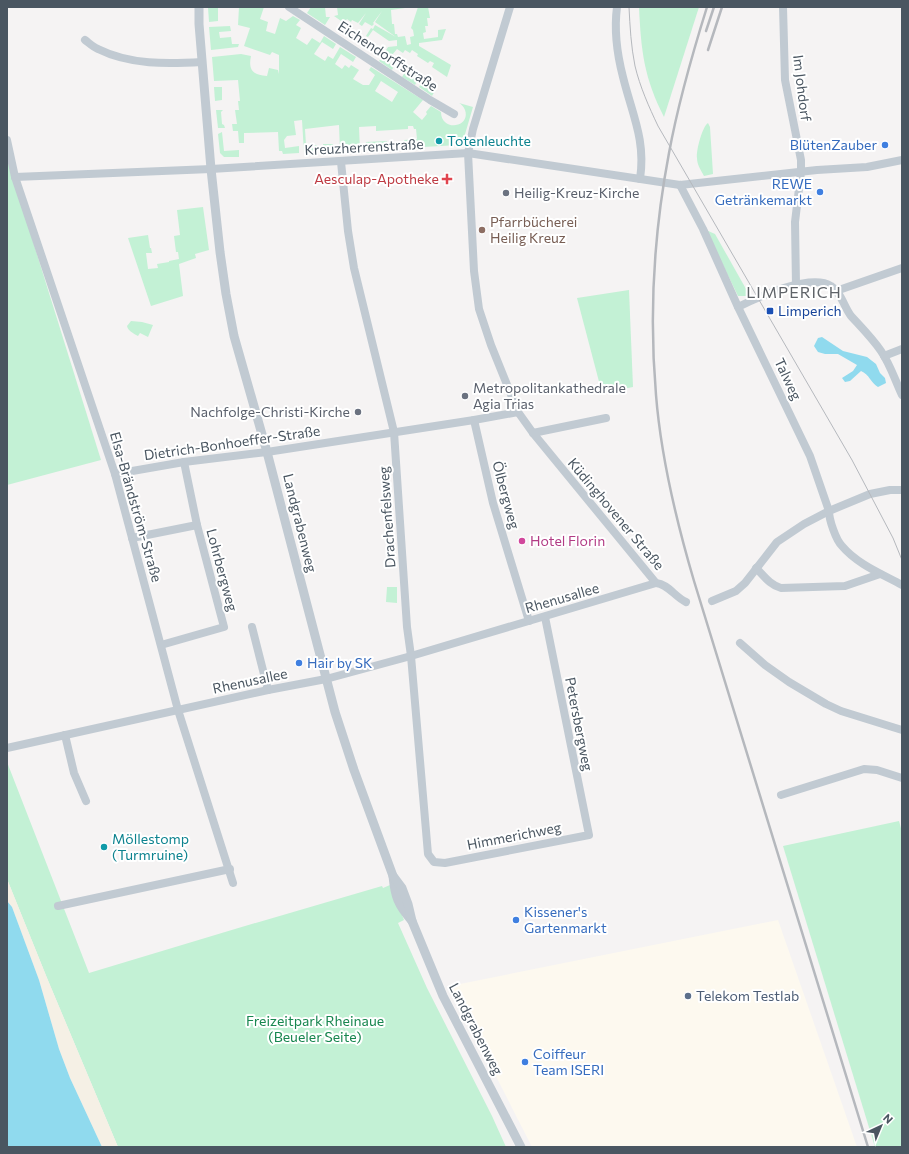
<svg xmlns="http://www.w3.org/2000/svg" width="909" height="1154" font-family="Commissioner,sans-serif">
<rect width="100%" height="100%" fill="#f5f3f3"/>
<!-- commercial -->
<path fill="#fdf9ef" d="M 778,920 L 857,1147 L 532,1147 L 450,986 Z"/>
<!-- green -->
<g fill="#c3f1d5" fill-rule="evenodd">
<path d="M 208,7 L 218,7 L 218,21 L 209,22 Z"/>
<path d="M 239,7 L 264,7 L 260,19 L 268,22 L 266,31 L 275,34 L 280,18 L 286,21 L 293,16 L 300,20 L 296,25 L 301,28 L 296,38 L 307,45 L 312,38 L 320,43 L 324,36 L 336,44 L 333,49 L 322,42 L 314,54 L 325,61 L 328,56 L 333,59 L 340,47 L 356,57 L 353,62 L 341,54 L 335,64 L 342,69 L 345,65 L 349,68 L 351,65 L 359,70 L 353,79 L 363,85 L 369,85 L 375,75 L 369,70 L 371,67 L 423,100 L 413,112 L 422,120 L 427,114 L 426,112 L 431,106 L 441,112 C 441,132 471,128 465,110 C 464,107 461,104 459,103 L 473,107 L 463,141 L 459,145 L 405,148 L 404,140 L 417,139 L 416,129 L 414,129 L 413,126 L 408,126 L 408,129 L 376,131 L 376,126 L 359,127 L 360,151 L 340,151 L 339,125 L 305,129 L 306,145 L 317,145 L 317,153 L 304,153 L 302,120 L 294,121 L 296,135 L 287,136 L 284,140 L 285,148 L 299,146 L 299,153 L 283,154 L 282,151 L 279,151 L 278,132 L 244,133 L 244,143 L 239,143 L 238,131 L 233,131 L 232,124 L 237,124 L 235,110 L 239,110 L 238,101 L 240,101 L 238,80 L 214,81 L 212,57 L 241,54 L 251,56 C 248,70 253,75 267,76 L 269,68 L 278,70 L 279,74 L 279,55 L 272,52 L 270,55 L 244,46 L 250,28 L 238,25 ZM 381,81 L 398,92 L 392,102 L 375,91 Z"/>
<path d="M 311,7 L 325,7 L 326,17 L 330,17 L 325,25 L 307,13 Z"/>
<path d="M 337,7 L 406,7 L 405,8 L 391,10 L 392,24 L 394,24 L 395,34 L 397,34 L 398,37 L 405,36 L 407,45 L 411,44 L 410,37 L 414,36 L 413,30 L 411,28 L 418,7 L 428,7 L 430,18 L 427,18 L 428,26 L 425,26 L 426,32 L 423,33 L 424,39 L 438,37 L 438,30 L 446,29 L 442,40 L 419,43 L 419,46 L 451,65 L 447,77 L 432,67 L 434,63 L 430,61 L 428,63 L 417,56 L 418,54 L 412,50 L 410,53 L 405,50 L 403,53 L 397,49 L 392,55 L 383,55 L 388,47 L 397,46 L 397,40 L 389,41 L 373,30 L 368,37 L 366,36 L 371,28 L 373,29 L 375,25 L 396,37 L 375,22 L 382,11 L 373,23 L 374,24 L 372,26 L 365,22 L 362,26 L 359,24 L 366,13 L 358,23 L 352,20 L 351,22 L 347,19 L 344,23 L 334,16 L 338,15 Z"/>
<path d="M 639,7 L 699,7 L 664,117 C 644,78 641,51 639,7 Z"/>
<path d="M 230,26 L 231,31 L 219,32 L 220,38 L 231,37 L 232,44 L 239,44 L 238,47 L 211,50 L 209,27 Z"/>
<path d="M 390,56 L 391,57 L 388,62 L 394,66 L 392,70 L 379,61 L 382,57 Z"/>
<path d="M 407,69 L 419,77 L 415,85 L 402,77 Z"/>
<path d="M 423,81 L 436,89 L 432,96 L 419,87 Z"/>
<path d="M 214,87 L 222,87 L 222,100 L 215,101 Z"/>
<path d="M 216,110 L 223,110 L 221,112 L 222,124 L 224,125 L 225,128 L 218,128 Z"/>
<path d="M 708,123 L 710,127 L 713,174 L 704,176 C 701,170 697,165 697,158 C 696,151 702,127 708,123 Z"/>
<path d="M 222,132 L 224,151 L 239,150 L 239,157 L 224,157 L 220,153 L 218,134 Z"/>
<path d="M 387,141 L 388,149 L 366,151 L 366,142 Z"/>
<path d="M 323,144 L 333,144 L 333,151 L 323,152 Z"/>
<path d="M 7,158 L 101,460 L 7,485 Z"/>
<path d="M 203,207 L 209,250 L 195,254 L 196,258 L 179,264 L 183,296 L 151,306 L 128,238 L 148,235 L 150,248 L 151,248 L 152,253 L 146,253 L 148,269 L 158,268 L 157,264 L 169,262 L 169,261 L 179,259 L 178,252 L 176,252 L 174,236 L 180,235 L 177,210 Z"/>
<path d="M 706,230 L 715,234 L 750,296 L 738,296 Z"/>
<path d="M 629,290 L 633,387 L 602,393 L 577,298 Z"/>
<path d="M 131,321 L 142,322 L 153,325 L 148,337 L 140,333 L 138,336 C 133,333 128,331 127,326 Z"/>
<path d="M 387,587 L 397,587 L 397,603 L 386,602 Z"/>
<path d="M 7,762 L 89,973 L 235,929 L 382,886 L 383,888 L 390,885 L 404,920 L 398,923 L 427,988 L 492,1116 L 506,1147 L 118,1147 L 47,978 L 7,879 Z"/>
<path d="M 899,821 L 902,832 L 902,1147 L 875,1147 L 783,846 Z"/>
</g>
<!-- sand -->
<path fill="#f5f0e5" d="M 7,879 L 47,978 L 118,1147 L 102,1147 L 70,1078 L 59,1049 L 39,980 L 12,907 L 7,901 Z"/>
<!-- water -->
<g fill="#90daee">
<path d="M 822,337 L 843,351 L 867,357 L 876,364 L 880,373 L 885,378 L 886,383 L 878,387 C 871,383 869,374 861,371 L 850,381 L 845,382 L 842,378 L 853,371 L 857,365 L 838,354 L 825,354 L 818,352 L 814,346 L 818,338 Z"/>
<path d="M 7,901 L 12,907 L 39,980 L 59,1049 L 70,1078 L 102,1147 L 7,1147 Z"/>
</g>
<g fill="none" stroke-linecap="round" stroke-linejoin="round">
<!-- minor -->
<g stroke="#c1cad2" stroke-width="8">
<path d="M 289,7 L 430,100 L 454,114"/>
<path d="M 510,7 L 473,129 L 468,153 L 474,271 L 479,309 L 491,345 L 518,412 L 533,433 L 656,583 C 668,584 675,597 686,602"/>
<path d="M 617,7 C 614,30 617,54 623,77 C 632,114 646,140 640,179"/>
<path d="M 783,7 L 785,80 L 801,160 L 801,172 L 795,222 L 796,285"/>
<path d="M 85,40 C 89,43 93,47 98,49 C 130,65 167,64 202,62"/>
<path d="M 7,140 L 15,177 L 115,474 L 178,710 L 233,883"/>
<path d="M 341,162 L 348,231 L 354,268 L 394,432 L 407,627 L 411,656 L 428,854 L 434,862 L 445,863 L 589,835 L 545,617"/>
<path d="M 15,177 L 211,169 L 468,153 L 680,185 L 817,170 L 867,167 L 902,160"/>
<path d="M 680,185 L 703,229 L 738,307 L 810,456 L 829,511 C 829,520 836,540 842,546 C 857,564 882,574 902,585"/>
<path d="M 836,291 L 902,268"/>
<path d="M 738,307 C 758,297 811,273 831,286 C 841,292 844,307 851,316 C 861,327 872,338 881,351 C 890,364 895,380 902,395"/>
<path d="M 884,356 L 902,349"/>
<path d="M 474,420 L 493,503 L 529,621"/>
<path d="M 533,433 L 606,418"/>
<path d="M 115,474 L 184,462 L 267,452 L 474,420 L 518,412"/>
<path d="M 132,538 L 197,525"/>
<path d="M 756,568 C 764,576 770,585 781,588 L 845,586 L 880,574"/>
<path d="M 712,601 L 736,591 L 745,583 L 777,542 L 804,524 L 829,511 L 870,494 L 890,490 L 902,490"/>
<path d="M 252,627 L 268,690"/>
<path d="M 740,643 L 765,665 L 789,682 L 826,704 L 841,711 L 902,730"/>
<path d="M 161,645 L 224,627 L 197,525 L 184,462"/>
<path d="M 65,735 L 74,773 L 86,801"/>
<path d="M 7,748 L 268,690 L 326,679 L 411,656 L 656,583"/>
<path d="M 781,795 L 864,769 L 877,770 L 902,778"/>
<path d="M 58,906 L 230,869"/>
</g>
<!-- tertiary -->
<g stroke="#c1cad2" stroke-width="9">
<path d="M 199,7 L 199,24 L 211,169 L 220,252 L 226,294 L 234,336 L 267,452 L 335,712 L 354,770 L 393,876 C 395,897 398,905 412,921"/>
<path d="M 393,876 L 402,888 L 408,904 L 412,921 L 443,996 L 521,1147"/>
</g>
<!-- tram -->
<path stroke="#b5b8bd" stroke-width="1" d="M 629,7 C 630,27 631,46 635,66 C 640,87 649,107 658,126 L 852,460 L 893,538 L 902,560"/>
<!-- rail -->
<g stroke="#b5b8bd" stroke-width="2.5">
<path d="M 707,7 C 692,55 678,104 669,153 C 654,232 649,314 656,395 C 661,458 676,520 694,581 L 868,1147"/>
<path d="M 706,31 L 714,7"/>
<path d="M 708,50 L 722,7"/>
</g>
</g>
<!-- markers -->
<g fill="#0f9aa8" stroke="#fff" stroke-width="1.5">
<circle cx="439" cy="141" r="4"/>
<circle cx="104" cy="847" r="4"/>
</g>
<g fill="#3f7fe0" stroke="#fff" stroke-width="1.5">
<circle cx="885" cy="145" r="4"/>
<circle cx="820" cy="192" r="4"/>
<circle cx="299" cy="663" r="4"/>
<circle cx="516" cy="920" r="4"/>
<circle cx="525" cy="1062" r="4"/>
</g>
<path fill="#e0444e" stroke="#fff" stroke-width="1.5" d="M445 173h4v4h4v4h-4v4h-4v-4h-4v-4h4z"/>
<g fill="#6b7280" stroke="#fff" stroke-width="1.5">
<circle cx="506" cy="193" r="4"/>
<circle cx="465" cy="396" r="4"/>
<circle cx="358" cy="412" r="4"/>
</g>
<circle fill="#8d6e63" stroke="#fff" stroke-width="1.5" cx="482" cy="230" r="4"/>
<rect fill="#1a4fb4" stroke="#fff" stroke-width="1.5" x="766" y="307" width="8" height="8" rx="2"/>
<circle fill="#d1479c" stroke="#fff" stroke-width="1.5" cx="522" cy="541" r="4"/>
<circle fill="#5c6f8a" stroke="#fff" stroke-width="1.5" cx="688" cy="996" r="4"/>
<g text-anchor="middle" stroke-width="4" stroke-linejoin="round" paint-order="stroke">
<!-- street labels -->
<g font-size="14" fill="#4a5661" stroke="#fff">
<text transform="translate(388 56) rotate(33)" y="5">Eichendorffstraße</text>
<text transform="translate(802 88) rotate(83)" y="5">Im Johdorf</text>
<text transform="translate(364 147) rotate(-3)" y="5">Kreuzherrenstraße</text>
<text transform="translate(788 379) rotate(65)" y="5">Talweg</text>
<text transform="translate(232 443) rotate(-8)" y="5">Dietrich-Bonhoeffer-Straße</text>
<text transform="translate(506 495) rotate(75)" y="5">Ölbergweg</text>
<text transform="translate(136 507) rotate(74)" y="5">Elsa-Brändström-Straße</text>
<text transform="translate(616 514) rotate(50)" y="5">Küdinghovener Straße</text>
<text transform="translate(387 517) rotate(-94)" y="5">Drachenfelsweg</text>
<text transform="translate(300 523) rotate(76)" y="5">Landgrabenweg</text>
<text transform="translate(222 570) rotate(75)" y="5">Lohrbergweg</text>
<text transform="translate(562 598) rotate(-16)" y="5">Rhenusallee</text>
<text transform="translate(250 681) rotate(-12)" y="5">Rhenusallee</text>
<text transform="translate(579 724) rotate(79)" y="5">Petersbergweg</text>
<text transform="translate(514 836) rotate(-11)" y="5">Himmerichweg</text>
<text transform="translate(476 1029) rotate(63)" y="5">Landgrabenweg</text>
</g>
<!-- culture labels -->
<g font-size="14" fill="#0d838f" stroke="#fff" text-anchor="start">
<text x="447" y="146">Totenleuchte</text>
<text x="112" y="844">Möllestomp<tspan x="112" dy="16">(Turmruine)</tspan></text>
</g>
<!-- shop labels -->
<g font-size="14" fill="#366cbe" stroke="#fff" text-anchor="start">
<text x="877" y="150" text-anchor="end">BlütenZauber</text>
<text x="812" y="189" text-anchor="end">REWE<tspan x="812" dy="16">Getränkemarkt</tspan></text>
<text x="307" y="668">Hair by SK</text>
<text x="524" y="917">Kissener's<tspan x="524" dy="16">Gartenmarkt</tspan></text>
<text x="533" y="1059">Coiffeur<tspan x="533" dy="16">Team ISERI</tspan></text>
</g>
<!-- health labels -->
<g font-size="14" fill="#be3a42" stroke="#fff" text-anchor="end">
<text x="439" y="184">Aesculap-Apotheke</text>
</g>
<!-- worship labels -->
<g font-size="14" fill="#5b616d" stroke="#fff" text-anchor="start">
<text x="514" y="198">Heilig-Kreuz-Kirche</text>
<text x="473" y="393">Metropolitankathedrale<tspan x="473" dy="16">Agia Trias</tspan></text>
<text x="350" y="417" text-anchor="end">Nachfolge-Christi-Kirche</text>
</g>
<!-- education labels -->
<g font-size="14" fill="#785e54" stroke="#fff" text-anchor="start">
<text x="490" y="227">Pfarrbücherei<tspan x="490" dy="16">Heilig Kreuz</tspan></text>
</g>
<!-- transit labels -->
<g font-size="14" fill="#164399" stroke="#fff" text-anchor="start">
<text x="778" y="316">Limperich</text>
</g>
<!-- hotel labels -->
<g font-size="14" fill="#b23c85" stroke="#fff" text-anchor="start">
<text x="530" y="546">Hotel Florin</text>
</g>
<!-- service labels -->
<g font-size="14" fill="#4e5e75" stroke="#fff" text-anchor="start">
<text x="696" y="1001">Telekom Testlab</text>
</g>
<!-- park labels -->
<g font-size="14" fill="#17864f" stroke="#fff">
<text x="315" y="1026">Freizeitpark Rheinaue<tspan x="315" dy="16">(Beueler Seite)</tspan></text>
</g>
<!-- quarter labels -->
<g font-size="16" letter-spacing="1" fill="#5f6368" stroke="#fff">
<text x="794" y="298">LIMPERICH</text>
</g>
</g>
<!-- border -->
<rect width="909" height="1154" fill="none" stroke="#4a5661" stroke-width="16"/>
<!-- north arrow -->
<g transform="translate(881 1126) rotate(44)" stroke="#ffffff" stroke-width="3" paint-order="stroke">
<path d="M0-3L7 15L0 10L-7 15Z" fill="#4a5661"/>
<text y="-6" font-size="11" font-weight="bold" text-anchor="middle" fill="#4a5661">N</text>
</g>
</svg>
